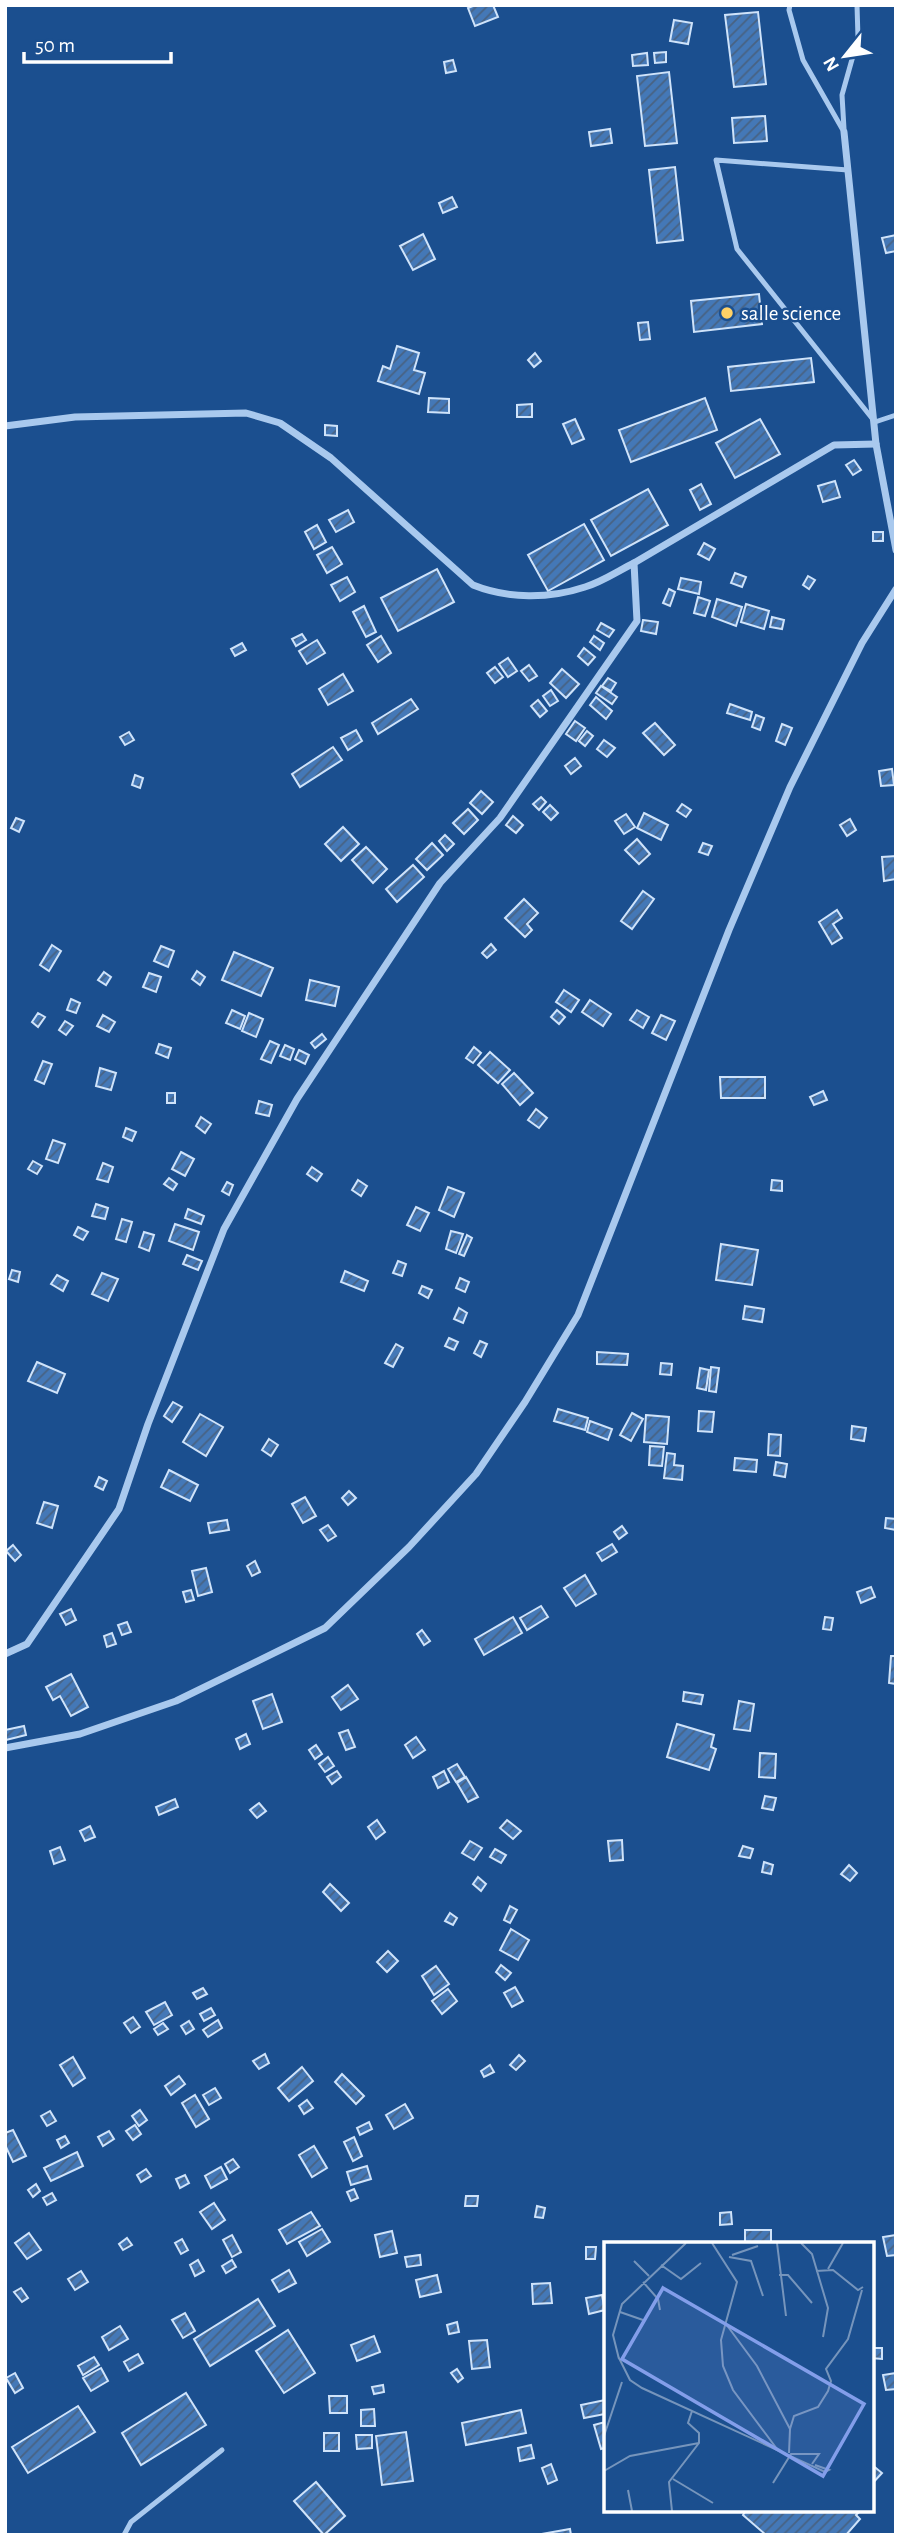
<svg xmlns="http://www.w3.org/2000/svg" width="901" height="2540" font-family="'Alegreya Sans',sans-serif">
<defs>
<pattern id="building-hatch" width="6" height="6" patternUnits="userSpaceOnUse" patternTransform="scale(1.75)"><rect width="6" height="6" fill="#4478b7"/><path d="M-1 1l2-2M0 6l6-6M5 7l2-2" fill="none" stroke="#486282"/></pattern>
</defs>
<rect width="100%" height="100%" fill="#1b4f8f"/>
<!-- building -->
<g fill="url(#building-hatch)" stroke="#cfe3fa" stroke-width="2">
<path d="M 475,5 L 493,5 L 498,17 L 475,26 L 468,8 Z"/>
<path d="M 758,12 L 766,84 L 734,87 L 725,15 Z"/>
<path d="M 674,20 L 692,23 L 688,44 L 670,41 Z"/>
<path d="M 666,52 L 666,62 L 655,63 L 654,53 Z"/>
<path d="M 647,53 L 648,65 L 633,66 L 632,55 Z"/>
<path d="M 453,60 L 456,71 L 446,73 L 444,62 Z"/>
<path d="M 669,72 L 677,143 L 645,146 L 637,76 Z"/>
<path d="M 765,116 L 767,141 L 734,143 L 732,118 Z"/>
<path d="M 610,129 L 612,143 L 591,146 L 589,132 Z"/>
<path d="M 675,167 L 683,240 L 657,243 L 649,170 Z"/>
<path d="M 452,197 L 457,207 L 443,213 L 439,203 Z"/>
<path d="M 423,234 L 435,259 L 413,270 L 400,246 Z"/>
<path d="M 896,235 L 896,251 L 886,253 L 882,238 Z"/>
<path d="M 759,294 L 762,324 L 694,332 L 691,301 Z"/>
<path d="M 648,322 L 650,339 L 640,340 L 638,323 Z"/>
<path d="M 397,346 L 419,353 L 414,370 L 425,373 L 419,394 L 378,381 L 383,366 L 390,369 Z"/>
<path d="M 535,353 L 541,361 L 534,367 L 528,360 Z"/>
<path d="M 811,358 L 814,382 L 731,391 L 728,367 Z"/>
<path d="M 429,398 L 449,399 L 449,413 L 428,412 Z"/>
<path d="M 705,398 L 717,430 L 631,462 L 619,430 Z"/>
<path d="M 532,404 L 532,417 L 517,417 L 517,405 Z"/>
<path d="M 575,419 L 584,439 L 572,444 L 563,424 Z"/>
<path d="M 760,419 L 780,454 L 735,478 L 716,443 Z"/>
<path d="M 325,425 L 337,426 L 337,436 L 325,435 Z"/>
<path d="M 854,460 L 861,470 L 853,475 L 846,465 Z"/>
<path d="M 835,481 L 840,497 L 823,502 L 818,486 Z"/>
<path d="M 701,484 L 711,504 L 700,510 L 690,490 Z"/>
<path d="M 648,489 L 668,525 L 611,556 L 591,520 Z"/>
<path d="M 348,510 L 354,522 L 336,532 L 329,520 Z"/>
<path d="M 584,524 L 604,560 L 548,591 L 528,555 Z"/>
<path d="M 317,525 L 326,542 L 314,549 L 305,532 Z"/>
<rect x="873" y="532" width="10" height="9"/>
<path d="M 704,543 L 715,549 L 709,560 L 698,554 Z"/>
<path d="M 332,547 L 342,564 L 327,573 L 317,555 Z"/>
<path d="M 437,569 L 454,602 L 398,631 L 381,598 Z"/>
<path d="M 735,573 L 746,577 L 742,587 L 731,583 Z"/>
<path d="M 808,576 L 815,580 L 809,589 L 803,585 Z"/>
<path d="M 347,577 L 355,592 L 340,601 L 331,585 Z"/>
<path d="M 681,578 L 701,582 L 699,594 L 678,589 Z"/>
<path d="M 669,589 L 675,592 L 670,606 L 663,603 Z"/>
<path d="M 698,597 L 710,601 L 705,616 L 694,613 Z"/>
<path d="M 717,599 L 742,607 L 736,626 L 712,617 Z"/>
<path d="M 746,604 L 769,611 L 764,629 L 741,622 Z"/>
<path d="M 364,606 L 376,632 L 366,637 L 353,612 Z"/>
<path d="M 772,617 L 784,620 L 782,629 L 770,627 Z"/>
<path d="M 643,620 L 658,622 L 656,634 L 641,631 Z"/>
<path d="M 601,623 L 614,630 L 609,637 L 597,630 Z"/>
<path d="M 302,634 L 306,640 L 296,646 L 292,639 Z"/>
<path d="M 381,636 L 391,653 L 378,662 L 367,645 Z"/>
<path d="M 594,636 L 604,643 L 600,650 L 590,642 Z"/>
<path d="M 317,640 L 325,653 L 307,664 L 299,651 Z"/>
<path d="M 242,643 L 246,650 L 235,656 L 231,649 Z"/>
<path d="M 584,648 L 595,657 L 588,665 L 578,656 Z"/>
<path d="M 508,658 L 517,671 L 508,677 L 499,664 Z"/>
<path d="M 529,665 L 537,676 L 529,681 L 521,671 Z"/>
<path d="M 495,667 L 503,677 L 495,683 L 487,673 Z"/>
<path d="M 562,669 L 579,684 L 566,698 L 550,683 Z"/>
<path d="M 343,674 L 353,691 L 328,705 L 319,689 Z"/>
<path d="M 608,678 L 616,683 L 611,691 L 602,686 Z"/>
<path d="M 601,686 L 617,697 L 612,704 L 596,693 Z"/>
<path d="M 551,690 L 558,701 L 550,706 L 543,696 Z"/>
<path d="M 596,697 L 612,711 L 606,719 L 590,705 Z"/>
<path d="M 411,699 L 418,709 L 378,734 L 372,723 Z"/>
<path d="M 538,700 L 547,711 L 540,717 L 531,706 Z"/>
<path d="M 730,704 L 752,712 L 750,720 L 727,713 Z"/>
<path d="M 756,715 L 764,718 L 760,730 L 752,727 Z"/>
<path d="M 575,721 L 585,728 L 576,741 L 566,734 Z"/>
<path d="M 655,723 L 675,745 L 664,755 L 643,733 Z"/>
<path d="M 782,724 L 792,728 L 785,745 L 776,741 Z"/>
<path d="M 356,730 L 362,741 L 348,750 L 341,738 Z"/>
<path d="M 587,731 L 593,736 L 585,746 L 579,741 Z"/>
<path d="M 129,732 L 134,740 L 125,745 L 120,737 Z"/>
<path d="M 604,740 L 615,748 L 607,757 L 597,749 Z"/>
<path d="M 333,747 L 342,760 L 300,787 L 292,774 Z"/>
<path d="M 575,758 L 581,766 L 571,774 L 565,766 Z"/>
<path d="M 892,769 L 894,785 L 881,786 L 879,771 Z"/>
<path d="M 135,775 L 143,778 L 140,788 L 132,785 Z"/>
<path d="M 481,791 L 493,802 L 482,814 L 470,803 Z"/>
<path d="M 541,797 L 546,802 L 539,810 L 533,804 Z"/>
<path d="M 682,804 L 691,810 L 686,817 L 677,811 Z"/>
<path d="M 550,805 L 558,813 L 551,820 L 543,812 Z"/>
<path d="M 468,809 L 478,820 L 464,834 L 453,823 Z"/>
<path d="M 644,813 L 668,825 L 661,840 L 637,828 Z"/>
<path d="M 626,814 L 635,827 L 624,834 L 615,821 Z"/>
<path d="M 513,816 L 523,825 L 516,833 L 506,825 Z"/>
<path d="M 16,818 L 24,821 L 19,832 L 11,828 Z"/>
<path d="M 850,819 L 856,830 L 847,836 L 840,825 Z"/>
<path d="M 343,827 L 359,844 L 341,861 L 325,844 Z"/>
<path d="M 445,835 L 454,844 L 447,851 L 439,841 Z"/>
<path d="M 637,839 L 650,854 L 639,864 L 625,850 Z"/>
<path d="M 432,843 L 443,855 L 427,870 L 416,859 Z"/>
<path d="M 703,843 L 712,846 L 708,855 L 699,852 Z"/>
<path d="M 366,847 L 387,869 L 373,883 L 352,860 Z"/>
<path d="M 896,856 L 896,879 L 884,881 L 882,857 Z"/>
<path d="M 413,865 L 424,877 L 397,902 L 386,889 Z"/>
<path d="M 643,891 L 654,899 L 632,929 L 621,921 Z"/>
<path d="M 524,899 L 538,913 L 527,924 L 532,930 L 525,937 L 505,918 Z"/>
<path d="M 837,910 L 842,918 L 833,924 L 842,938 L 832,944 L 819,922 Z"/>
<path d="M 491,944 L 496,950 L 487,958 L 482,953 Z"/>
<path d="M 52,945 L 61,951 L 49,971 L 40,965 Z"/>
<path d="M 161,946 L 174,951 L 168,967 L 154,961 Z"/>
<path d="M 234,952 L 273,968 L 261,996 L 222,980 Z"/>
<path d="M 197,971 L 205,977 L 200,985 L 192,979 Z"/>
<path d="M 104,972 L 111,977 L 106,985 L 98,980 Z"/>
<path d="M 149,973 L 161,977 L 156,992 L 143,987 Z"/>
<path d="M 310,980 L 339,987 L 335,1006 L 306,1000 Z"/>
<path d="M 564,990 L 579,1000 L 571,1012 L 556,1002 Z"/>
<path d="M 71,999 L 80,1003 L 76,1013 L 67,1010 Z"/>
<path d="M 590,1000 L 611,1014 L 603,1026 L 582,1012 Z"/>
<path d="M 232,1010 L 245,1016 L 240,1029 L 226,1023 Z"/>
<path d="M 557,1010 L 565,1017 L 559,1024 L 551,1017 Z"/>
<path d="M 637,1010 L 649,1017 L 643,1028 L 630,1020 Z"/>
<path d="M 38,1013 L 45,1017 L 38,1027 L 32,1022 Z"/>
<path d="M 249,1013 L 263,1019 L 256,1037 L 242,1031 Z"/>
<path d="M 103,1015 L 115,1022 L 109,1032 L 97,1026 Z"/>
<path d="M 661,1015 L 675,1021 L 666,1040 L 652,1033 Z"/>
<path d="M 65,1021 L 73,1026 L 66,1035 L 59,1030 Z"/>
<path d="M 322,1034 L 326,1039 L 315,1048 L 311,1043 Z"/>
<path d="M 270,1041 L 279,1045 L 271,1063 L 261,1059 Z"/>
<path d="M 159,1044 L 171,1048 L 168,1058 L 156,1053 Z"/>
<path d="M 285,1045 L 294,1049 L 290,1060 L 280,1056 Z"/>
<path d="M 474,1047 L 481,1053 L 473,1063 L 466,1058 Z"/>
<path d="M 299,1050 L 309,1055 L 305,1064 L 295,1059 Z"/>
<path d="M 490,1052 L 510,1070 L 498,1083 L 478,1065 Z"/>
<path d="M 43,1061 L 52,1064 L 44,1084 L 35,1080 Z"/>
<path d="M 100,1068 L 116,1073 L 111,1090 L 96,1086 Z"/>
<path d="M 514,1073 L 533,1093 L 520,1105 L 502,1084 Z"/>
<path d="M 720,1077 L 765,1077 L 765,1098 L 721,1098 Z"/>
<path d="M 823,1091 L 827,1100 L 814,1105 L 810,1097 Z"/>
<rect x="167" y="1093" width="8" height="10"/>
<path d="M 259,1101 L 272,1105 L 269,1116 L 256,1113 Z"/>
<path d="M 536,1109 L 547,1118 L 539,1128 L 528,1120 Z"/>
<path d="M 201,1117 L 211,1124 L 205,1133 L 196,1126 Z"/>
<path d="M 126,1128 L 136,1132 L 132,1141 L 123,1137 Z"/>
<path d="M 53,1140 L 65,1144 L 58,1163 L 46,1159 Z"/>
<path d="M 181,1152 L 194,1159 L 185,1176 L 172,1169 Z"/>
<path d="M 33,1161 L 42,1166 L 37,1174 L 28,1169 Z"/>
<path d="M 103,1163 L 113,1167 L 108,1182 L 97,1179 Z"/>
<path d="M 312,1167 L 322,1174 L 317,1181 L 307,1174 Z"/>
<path d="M 169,1178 L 177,1184 L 173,1190 L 164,1184 Z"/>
<path d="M 358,1180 L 367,1186 L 361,1196 L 352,1190 Z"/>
<path d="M 772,1180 L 782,1181 L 782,1191 L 771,1190 Z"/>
<path d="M 227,1182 L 233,1185 L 229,1195 L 222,1191 Z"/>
<path d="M 448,1187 L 464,1193 L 454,1217 L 439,1210 Z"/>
<path d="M 96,1204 L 108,1208 L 105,1219 L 92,1216 Z"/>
<path d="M 416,1207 L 429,1213 L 420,1231 L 407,1225 Z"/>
<path d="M 188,1209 L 204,1216 L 201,1224 L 185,1218 Z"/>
<path d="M 122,1219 L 132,1222 L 126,1242 L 116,1239 Z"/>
<path d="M 175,1224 L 199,1232 L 193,1250 L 169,1241 Z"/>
<path d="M 78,1227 L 88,1232 L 83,1240 L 74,1235 Z"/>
<path d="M 451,1231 L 463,1234 L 456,1253 L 446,1249 Z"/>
<path d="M 144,1232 L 154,1235 L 149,1251 L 139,1247 Z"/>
<path d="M 467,1235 L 472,1238 L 464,1256 L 459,1254 Z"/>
<path d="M 721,1244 L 758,1250 L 752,1285 L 716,1280 Z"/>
<path d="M 187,1255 L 202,1261 L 198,1270 L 183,1264 Z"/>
<path d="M 398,1261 L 406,1264 L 402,1276 L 393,1273 Z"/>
<path d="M 12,1270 L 20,1272 L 18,1282 L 9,1279 Z"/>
<path d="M 345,1271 L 368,1281 L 364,1291 L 341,1282 Z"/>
<path d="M 102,1273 L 118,1279 L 108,1301 L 92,1294 Z"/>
<path d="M 57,1275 L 68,1281 L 63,1291 L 51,1284 Z"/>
<path d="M 460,1278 L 469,1282 L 465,1292 L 456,1288 Z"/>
<path d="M 422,1286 L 432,1290 L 428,1298 L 419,1293 Z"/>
<path d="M 745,1306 L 764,1309 L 762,1322 L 743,1319 Z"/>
<path d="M 459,1308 L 467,1313 L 463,1323 L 454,1319 Z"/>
<path d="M 449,1338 L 458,1342 L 454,1350 L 445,1346 Z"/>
<path d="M 480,1341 L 487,1344 L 481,1357 L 474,1353 Z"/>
<path d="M 396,1344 L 403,1348 L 393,1367 L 385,1363 Z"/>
<path d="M 597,1352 L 628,1354 L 627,1365 L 597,1364 Z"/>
<path d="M 37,1362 L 65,1374 L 57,1393 L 28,1381 Z"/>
<path d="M 661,1363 L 672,1364 L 671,1375 L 660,1374 Z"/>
<path d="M 711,1367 L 719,1368 L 716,1392 L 709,1391 Z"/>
<path d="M 700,1368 L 709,1370 L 706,1390 L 697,1388 Z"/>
<path d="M 173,1402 L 182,1407 L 172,1422 L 164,1416 Z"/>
<path d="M 558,1409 L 588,1418 L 585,1430 L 554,1421 Z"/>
<path d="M 699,1411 L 714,1412 L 712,1432 L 698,1431 Z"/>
<path d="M 632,1413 L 643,1419 L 631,1441 L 620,1435 Z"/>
<path d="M 200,1414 L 223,1427 L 206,1456 L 183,1442 Z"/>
<path d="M 646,1415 L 669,1417 L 667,1444 L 644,1442 Z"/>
<path d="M 590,1421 L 612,1429 L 608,1440 L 587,1432 Z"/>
<path d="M 852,1426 L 866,1428 L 864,1441 L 851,1439 Z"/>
<path d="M 769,1434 L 781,1435 L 780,1456 L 768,1455 Z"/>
<path d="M 269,1439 L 278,1445 L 271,1456 L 262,1450 Z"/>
<path d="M 650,1446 L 664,1447 L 662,1466 L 649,1465 Z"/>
<path d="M 667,1453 L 675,1454 L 674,1465 L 683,1466 L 682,1480 L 664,1478 Z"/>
<path d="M 735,1458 L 757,1460 L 756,1472 L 734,1470 Z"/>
<path d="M 776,1462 L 787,1464 L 785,1477 L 774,1475 Z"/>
<path d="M 169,1470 L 198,1485 L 190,1501 L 161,1487 Z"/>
<path d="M 99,1477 L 107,1481 L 103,1490 L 95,1486 Z"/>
<path d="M 349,1491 L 356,1498 L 348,1505 L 342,1498 Z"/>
<path d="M 305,1497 L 316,1516 L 303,1523 L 292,1504 Z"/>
<path d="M 44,1502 L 58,1506 L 52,1528 L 37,1523 Z"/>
<path d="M 886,1518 L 896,1519 L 896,1530 L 885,1528 Z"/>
<path d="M 227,1520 L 229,1530 L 210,1533 L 208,1523 Z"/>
<path d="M 328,1525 L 336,1536 L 328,1541 L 320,1530 Z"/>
<path d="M 622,1526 L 627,1533 L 619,1539 L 614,1532 Z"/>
<path d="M 612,1544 L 617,1552 L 602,1561 L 597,1553 Z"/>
<path d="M 13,1545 L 21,1555 L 15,1561 L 6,1551 Z"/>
<path d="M 255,1561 L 260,1572 L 252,1576 L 247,1566 Z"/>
<path d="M 206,1568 L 212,1592 L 198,1596 L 192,1571 Z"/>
<path d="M 585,1575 L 596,1594 L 576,1606 L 564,1588 Z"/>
<path d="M 871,1587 L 875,1597 L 861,1603 L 857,1592 Z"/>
<path d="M 191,1590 L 194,1600 L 186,1602 L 183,1592 Z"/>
<path d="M 541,1606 L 548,1617 L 527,1630 L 520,1618 Z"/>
<path d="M 71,1609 L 76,1620 L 66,1625 L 60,1614 Z"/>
<path d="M 513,1617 L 522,1633 L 484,1655 L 475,1639 Z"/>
<path d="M 825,1617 L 833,1618 L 831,1630 L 823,1629 Z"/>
<path d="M 127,1622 L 131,1632 L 122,1635 L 118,1625 Z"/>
<path d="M 422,1630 L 430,1641 L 424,1645 L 417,1634 Z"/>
<path d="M 112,1633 L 116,1644 L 107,1647 L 104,1636 Z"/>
<path d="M 891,1656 L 896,1656 L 896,1684 L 889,1683 Z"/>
<path d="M 71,1674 L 88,1707 L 71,1716 L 60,1696 L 53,1700 L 46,1687 Z"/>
<path d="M 348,1685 L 358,1699 L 341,1710 L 332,1697 Z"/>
<path d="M 684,1692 L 703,1695 L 701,1704 L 683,1701 Z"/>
<path d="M 272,1694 L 282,1722 L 263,1729 L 253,1701 Z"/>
<path d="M 739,1701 L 754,1704 L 750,1731 L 734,1729 Z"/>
<path d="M 677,1724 L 714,1735 L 711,1747 L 716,1749 L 709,1770 L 667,1757 Z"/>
<path d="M 24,1726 L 26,1735 L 6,1740 L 5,1730 Z"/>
<path d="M 348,1730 L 355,1747 L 346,1750 L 339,1733 Z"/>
<path d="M 246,1734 L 250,1744 L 240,1749 L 236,1739 Z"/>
<path d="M 416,1737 L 425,1750 L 413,1758 L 405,1745 Z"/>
<path d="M 316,1745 L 322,1754 L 315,1759 L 309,1750 Z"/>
<path d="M 760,1753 L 776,1754 L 775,1778 L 759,1777 Z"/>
<path d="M 328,1757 L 334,1766 L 325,1772 L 319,1764 Z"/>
<path d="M 457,1764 L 465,1777 L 456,1782 L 448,1769 Z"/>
<path d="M 337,1771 L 341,1777 L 332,1784 L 327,1777 Z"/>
<path d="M 444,1771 L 449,1782 L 438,1788 L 433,1777 Z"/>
<path d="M 466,1777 L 478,1797 L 468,1802 L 457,1783 Z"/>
<path d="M 765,1796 L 776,1798 L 773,1810 L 762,1808 Z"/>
<path d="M 175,1799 L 178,1807 L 159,1815 L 156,1807 Z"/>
<path d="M 259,1803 L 266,1811 L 257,1818 L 250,1810 Z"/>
<path d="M 377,1820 L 385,1832 L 376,1839 L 368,1827 Z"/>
<path d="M 507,1820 L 521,1831 L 513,1839 L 500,1828 Z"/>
<path d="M 90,1826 L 95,1837 L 85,1841 L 80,1831 Z"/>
<path d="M 622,1840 L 623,1860 L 610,1861 L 608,1841 Z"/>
<path d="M 470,1841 L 482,1848 L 474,1860 L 462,1853 Z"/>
<path d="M 743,1846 L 753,1849 L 750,1858 L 739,1856 Z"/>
<path d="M 60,1847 L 65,1860 L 54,1864 L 50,1851 Z"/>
<path d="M 495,1849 L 506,1855 L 501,1863 L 490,1857 Z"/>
<path d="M 764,1862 L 773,1865 L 771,1874 L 762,1872 Z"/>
<path d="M 849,1865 L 857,1873 L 850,1881 L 841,1874 Z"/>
<path d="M 478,1877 L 486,1884 L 481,1891 L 473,1884 Z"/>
<path d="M 330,1884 L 349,1903 L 341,1911 L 323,1892 Z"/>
<path d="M 510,1906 L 517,1910 L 510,1923 L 504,1920 Z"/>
<path d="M 450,1913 L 457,1918 L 453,1925 L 445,1921 Z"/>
<path d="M 511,1929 L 529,1940 L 518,1960 L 500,1950 Z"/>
<path d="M 388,1951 L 398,1961 L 387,1972 L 377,1962 Z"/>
<path d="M 501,1965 L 511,1973 L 505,1980 L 496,1972 Z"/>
<path d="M 436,1966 L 449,1984 L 434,1995 L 422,1976 Z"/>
<path d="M 515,1987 L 523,2001 L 512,2007 L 504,1993 Z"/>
<path d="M 203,1988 L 207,1994 L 197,1999 L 193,1993 Z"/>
<path d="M 448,1989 L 457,2001 L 442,2014 L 432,2001 Z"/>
<path d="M 165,2002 L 172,2015 L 154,2025 L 146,2012 Z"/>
<path d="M 211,2008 L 215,2015 L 204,2021 L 200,2014 Z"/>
<path d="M 133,2017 L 140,2027 L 131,2033 L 124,2023 Z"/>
<path d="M 218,2020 L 222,2028 L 208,2037 L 203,2030 Z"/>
<path d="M 189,2021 L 194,2029 L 186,2034 L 181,2026 Z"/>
<path d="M 163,2023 L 168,2029 L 158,2035 L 154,2029 Z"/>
<path d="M 265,2054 L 269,2063 L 259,2069 L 253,2061 Z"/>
<path d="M 519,2055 L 525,2061 L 516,2070 L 510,2065 Z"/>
<path d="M 73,2057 L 85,2078 L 73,2086 L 60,2065 Z"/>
<path d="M 490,2065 L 494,2072 L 484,2077 L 481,2071 Z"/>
<path d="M 302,2067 L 313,2081 L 289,2101 L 278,2088 Z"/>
<path d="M 342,2074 L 364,2096 L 356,2104 L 335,2082 Z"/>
<path d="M 179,2076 L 185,2084 L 171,2095 L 165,2086 Z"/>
<path d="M 215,2088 L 221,2098 L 209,2105 L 203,2095 Z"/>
<path d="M 195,2095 L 209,2119 L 196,2127 L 182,2103 Z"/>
<path d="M 307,2100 L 313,2108 L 304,2114 L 299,2106 Z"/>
<path d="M 405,2104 L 413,2118 L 394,2129 L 386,2115 Z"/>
<path d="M 140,2110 L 147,2120 L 139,2126 L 132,2116 Z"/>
<path d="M 50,2111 L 56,2121 L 47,2126 L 41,2116 Z"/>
<path d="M 369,2122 L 372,2129 L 360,2135 L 357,2128 Z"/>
<path d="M 135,2125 L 141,2134 L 133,2140 L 126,2131 Z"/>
<path d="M 13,2130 L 26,2156 L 13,2162 L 5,2145 L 5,2133 Z"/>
<path d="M 109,2131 L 114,2139 L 103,2146 L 98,2137 Z"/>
<path d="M 65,2136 L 69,2143 L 61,2148 L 57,2140 Z"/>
<path d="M 354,2137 L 362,2156 L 353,2161 L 344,2142 Z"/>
<path d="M 314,2146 L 327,2168 L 312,2177 L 299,2155 Z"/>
<path d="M 77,2152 L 83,2166 L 51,2181 L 44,2168 Z"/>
<path d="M 233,2159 L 239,2167 L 230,2173 L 225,2164 Z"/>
<path d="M 367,2166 L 371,2179 L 351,2185 L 347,2172 Z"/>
<path d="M 221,2167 L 227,2179 L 211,2188 L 205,2176 Z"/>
<path d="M 146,2169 L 151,2176 L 141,2182 L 137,2175 Z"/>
<path d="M 185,2175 L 189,2183 L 180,2188 L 176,2179 Z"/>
<path d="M 36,2184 L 40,2191 L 33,2197 L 28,2190 Z"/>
<path d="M 354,2189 L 358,2198 L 351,2201 L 347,2192 Z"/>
<path d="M 52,2193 L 56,2200 L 47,2205 L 43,2198 Z"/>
<path d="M 466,2196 L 478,2196 L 477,2206 L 465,2206 Z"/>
<path d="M 214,2203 L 225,2220 L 212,2229 L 200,2212 Z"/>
<path d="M 537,2206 L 545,2208 L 543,2218 L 535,2217 Z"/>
<path d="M 311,2212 L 320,2226 L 287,2244 L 279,2230 Z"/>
<path d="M 731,2212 L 732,2224 L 720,2225 L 720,2213 Z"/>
<path d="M 322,2229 L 330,2242 L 307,2256 L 299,2242 Z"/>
<rect x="745" y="2230" width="26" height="14"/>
<path d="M 392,2231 L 397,2253 L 380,2257 L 375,2235 Z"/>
<path d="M 29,2233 L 41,2250 L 27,2259 L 15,2243 Z"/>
<path d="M 232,2235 L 241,2252 L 232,2257 L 223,2240 Z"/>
<path d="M 896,2235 L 896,2255 L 887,2256 L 883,2237 Z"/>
<path d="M 127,2238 L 132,2245 L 123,2250 L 119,2244 Z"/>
<path d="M 182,2239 L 188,2250 L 181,2254 L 175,2243 Z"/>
<path d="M 586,2247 L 596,2247 L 595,2259 L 586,2259 Z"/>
<path d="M 420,2255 L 421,2265 L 407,2267 L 405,2257 Z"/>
<path d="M 198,2260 L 204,2271 L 195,2276 L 190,2265 Z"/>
<path d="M 232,2260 L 236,2267 L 226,2273 L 222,2266 Z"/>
<path d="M 289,2270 L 296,2283 L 279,2292 L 272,2280 Z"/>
<path d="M 81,2271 L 88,2282 L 75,2290 L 68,2279 Z"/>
<path d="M 437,2275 L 441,2292 L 420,2297 L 416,2280 Z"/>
<path d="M 550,2283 L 552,2303 L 533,2304 L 532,2284 Z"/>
<path d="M 21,2288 L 28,2298 L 22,2302 L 14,2292 Z"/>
<path d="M 602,2295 L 605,2310 L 589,2314 L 586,2298 Z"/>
<path d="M 258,2299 L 275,2326 L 210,2366 L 194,2339 Z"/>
<path d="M 185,2313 L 195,2331 L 183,2338 L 172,2320 Z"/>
<path d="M 457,2322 L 459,2332 L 449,2334 L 447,2325 Z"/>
<path d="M 120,2326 L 128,2339 L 109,2350 L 102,2337 Z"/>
<path d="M 288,2330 L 315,2373 L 284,2393 L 256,2351 Z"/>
<path d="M 374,2336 L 380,2352 L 357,2361 L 351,2345 Z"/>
<path d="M 487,2340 L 490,2367 L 472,2369 L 469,2341 Z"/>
<path d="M 871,2348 L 882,2348 L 882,2359 L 871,2358 Z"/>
<path d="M 138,2354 L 143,2363 L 129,2371 L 124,2362 Z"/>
<path d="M 94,2357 L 99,2365 L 83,2375 L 78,2366 Z"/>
<path d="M 101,2368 L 108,2381 L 91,2391 L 83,2378 Z"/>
<path d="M 457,2369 L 463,2378 L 458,2382 L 451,2373 Z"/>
<path d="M 15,2373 L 23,2388 L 15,2393 L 6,2378 Z"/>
<path d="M 896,2373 L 896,2389 L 886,2390 L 883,2375 Z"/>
<path d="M 383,2385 L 384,2392 L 374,2394 L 372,2387 Z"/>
<path d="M 186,2393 L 206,2425 L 141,2465 L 122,2433 Z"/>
<path d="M 329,2396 L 347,2396 L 347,2413 L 330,2413 Z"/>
<path d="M 605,2400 L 605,2414 L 584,2418 L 581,2405 Z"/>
<path d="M 78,2406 L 95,2432 L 28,2473 L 12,2447 Z"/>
<path d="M 374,2409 L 375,2426 L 361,2426 L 361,2410 Z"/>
<path d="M 521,2410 L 526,2433 L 466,2445 L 462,2423 Z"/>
<path d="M 605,2422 L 605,2448 L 601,2449 L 594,2425 Z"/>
<path d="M 406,2432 L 413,2481 L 382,2485 L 376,2436 Z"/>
<rect x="324" y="2433" width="15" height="18"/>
<path d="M 356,2435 L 372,2435 L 372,2448 L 357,2449 Z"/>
<path d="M 531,2445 L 534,2458 L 520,2461 L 518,2448 Z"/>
<path d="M 551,2464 L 557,2480 L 548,2484 L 542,2468 Z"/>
<path d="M 871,2464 L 882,2473 L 871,2485 Z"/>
<path d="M 316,2482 L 345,2516 L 324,2535 L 294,2501 Z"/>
<path d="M 746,2510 L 861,2510 L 856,2515 L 860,2519 L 846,2535 L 766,2535 L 743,2515 Z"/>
<path d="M 570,2529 L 571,2535 L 536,2535 Z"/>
</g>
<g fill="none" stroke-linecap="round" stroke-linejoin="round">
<!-- lane -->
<g stroke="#a9c9ee" stroke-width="5">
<path d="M 790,5 L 789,10 L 803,60 L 844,132"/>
<path d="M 844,129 L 842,95 L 858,38 L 857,5"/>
<path d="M 848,170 L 716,160 L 737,249 L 875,422 L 896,415"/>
<path d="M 124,2535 L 131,2522 L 222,2450"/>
</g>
<!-- street -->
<g stroke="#a9c9ee" stroke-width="7">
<path d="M 844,132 L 876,444 L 896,550"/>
<path d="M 5,426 L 75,417 L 246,413 L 280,423 L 331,458 L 473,585 C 508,599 549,599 585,587 C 602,582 618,571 634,563"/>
<path d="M 5,1654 L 27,1644 L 119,1509 L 148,1424 L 224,1229 L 297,1099 L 440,883 L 500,818 L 637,621 L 634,563 L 834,445 L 876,444"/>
<path d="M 5,1748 L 80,1734 L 176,1701 L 325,1628 L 409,1547 L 476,1474 L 525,1402 L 578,1315 L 729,930 L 790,787 L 862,643 L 896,589"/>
</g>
</g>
<!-- markers -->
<circle fill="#ffd166" stroke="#1b4f8f" stroke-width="2.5" cx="727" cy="313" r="7"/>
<g text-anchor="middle" stroke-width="5" stroke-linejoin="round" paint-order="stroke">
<!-- poi labels -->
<g font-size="21" fill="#fff" stroke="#1b4f8f" text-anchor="start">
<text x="741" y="320">salle science</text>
</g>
</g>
<!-- overview -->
<g transform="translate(604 2242)">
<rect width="270" height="270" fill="#1b4f8f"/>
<path fill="none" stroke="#7695bc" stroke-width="2" d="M 108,1 L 133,40 L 117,98 L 119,124 L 129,148 L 173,207M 173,1 L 182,74M 197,1 L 208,12 L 224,66 L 219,95M 128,13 L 154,4M 125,15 L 147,19 L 159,54M 30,19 L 45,34M 57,23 L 77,37 L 97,21M 224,27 L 239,1M 212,29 L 229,28 L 254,48 L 259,45M 175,33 L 184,33 L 208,61M 39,40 L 54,57 L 56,68M 16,70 L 39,78M 122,82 L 153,124 L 186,187 L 185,211M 14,114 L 26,138 L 38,146 L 221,230 L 225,228 L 211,223M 15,117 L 9,93 L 18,62 L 82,1M 186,187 L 190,174 L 214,165 L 224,149 L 227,139 L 222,127 L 244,97 L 258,48M 0,194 L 18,140M 0,229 L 26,214 L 95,201M 69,237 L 109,261M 169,241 L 187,212 L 215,212 L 208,222M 24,248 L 28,269M 68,269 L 65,240 L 95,201 L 95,191 L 84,181 L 88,169"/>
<path fill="#839eea" fill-opacity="0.15" stroke="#839eea" stroke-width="3.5" d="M 59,46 L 260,162 L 219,234 L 18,117 Z"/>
<rect width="270" height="270" fill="none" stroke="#fff" stroke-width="3.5"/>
</g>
<!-- border -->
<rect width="901" height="2540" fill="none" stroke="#ffffff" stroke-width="14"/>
<!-- north arrow -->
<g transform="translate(845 56) rotate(240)" stroke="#1b4f8f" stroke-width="5" paint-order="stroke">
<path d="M0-5L12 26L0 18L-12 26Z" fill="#ffffff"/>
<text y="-10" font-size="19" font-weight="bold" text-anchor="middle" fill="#ffffff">N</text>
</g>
<!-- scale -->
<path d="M24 52v10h147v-10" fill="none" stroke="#ffffff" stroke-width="3.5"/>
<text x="35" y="52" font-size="21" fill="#ffffff" stroke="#1b4f8f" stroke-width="5" paint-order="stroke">50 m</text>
</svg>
